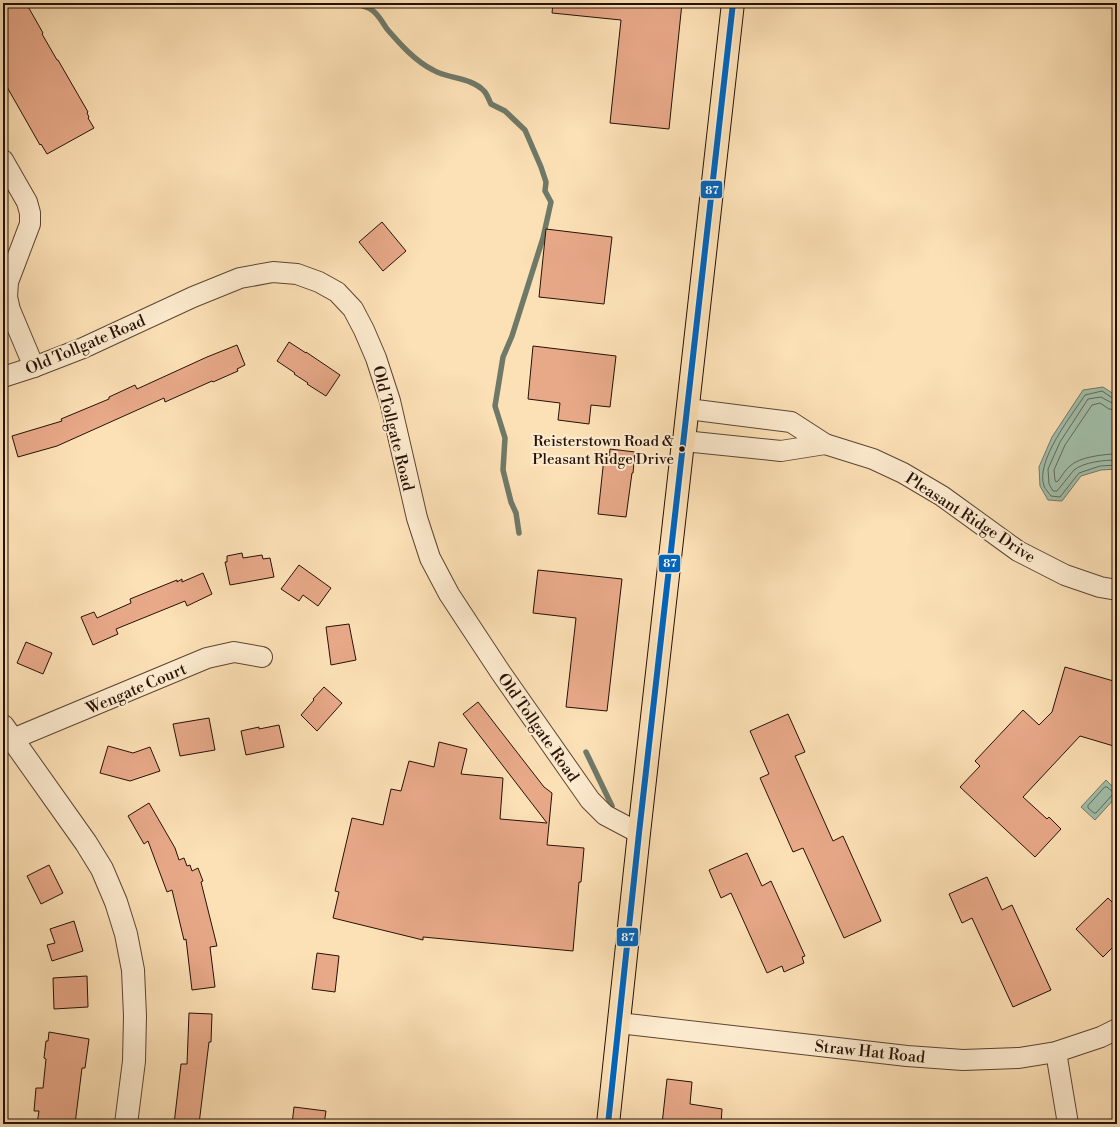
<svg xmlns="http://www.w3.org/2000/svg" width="1120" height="1127" font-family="'Libre Bodoni',serif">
<rect width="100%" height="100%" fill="#fde1b6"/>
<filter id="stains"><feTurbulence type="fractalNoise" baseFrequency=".005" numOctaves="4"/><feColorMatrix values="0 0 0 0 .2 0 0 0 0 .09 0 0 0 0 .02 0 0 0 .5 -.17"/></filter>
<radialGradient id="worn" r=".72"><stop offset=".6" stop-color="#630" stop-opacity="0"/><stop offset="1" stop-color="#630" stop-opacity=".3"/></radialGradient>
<!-- water -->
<g fill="#a1bea9" stroke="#6f7968">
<path d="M 1103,387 L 1117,396 L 1117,469 L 1101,470 L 1081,476 L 1062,501 L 1048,500 L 1040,486 L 1039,467 L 1052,437 L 1083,390 Z"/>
<path d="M 1106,780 L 1117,791 L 1117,796 L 1095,820 L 1081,807 Z"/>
</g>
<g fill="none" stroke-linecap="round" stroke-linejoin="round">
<!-- shore -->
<g stroke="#636858" stroke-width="1">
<path d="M 1117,399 L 1114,399 L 1102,391 L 1085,395 C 1072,415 1035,461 1044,486 C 1045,489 1049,493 1051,496 L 1060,497 L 1079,473 L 1100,466 L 1117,465"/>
<path d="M 1117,404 L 1112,403 L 1101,397 L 1088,399 L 1060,442 L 1048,469 L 1049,484 L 1053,491 L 1057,491 L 1074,470 C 1084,462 1104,460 1117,460"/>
<path d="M 1117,410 L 1109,409 L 1100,403 L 1092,405 L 1065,445 L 1054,470 L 1055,480 L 1056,482 L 1058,481 C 1062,476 1065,470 1070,466 C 1079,457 1104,454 1117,454"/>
<path d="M 1105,787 L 1107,787 L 1113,792 L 1113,794 L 1096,813 L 1094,813 L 1088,808 L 1088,806 Z"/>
</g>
<!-- stream -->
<g stroke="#6f7968" stroke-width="5.5">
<path d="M 355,3 C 360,6 367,6 372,10 C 379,15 382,22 387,29 C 400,44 415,61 433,70 C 448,79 471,77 484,91 C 487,94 489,100 491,104 L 505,111 L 525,130 L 541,167 L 546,182 L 545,191 L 551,202 L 543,238 L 512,336 L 503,357 L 495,406 L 505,438 L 503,470 L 511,502 L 516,513 L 519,533"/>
<path d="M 586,752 L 612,806"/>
</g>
</g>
<!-- building -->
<g fill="#e8a989" stroke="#251106">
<path d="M 3,3 L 26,3 L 43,33 L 42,34 L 57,60 L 58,60 L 88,112 L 87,113 L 89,117 L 88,118 L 94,128 L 47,154 L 41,144 L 40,145 L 3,80 Z"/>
<path d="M 553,3 L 682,3 L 669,129 L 610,123 L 621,20 L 552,13 Z"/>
<path d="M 382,222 L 406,251 L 383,271 L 359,242 Z"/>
<path d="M 546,229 L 612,237 L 604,304 L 539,297 Z"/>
<path d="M 289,342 L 306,353 L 306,352 L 340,375 L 326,396 L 307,384 L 308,383 L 294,374 L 295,373 L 277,361 Z"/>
<path d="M 237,345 L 245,365 L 237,369 L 238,371 L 213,382 L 212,381 L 165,402 L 164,398 L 57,446 L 18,457 L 12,436 L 62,421 L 61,419 L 109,399 L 109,397 L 135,385 L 137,389 L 207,357 Z"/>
<path d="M 533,346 L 616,356 L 610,407 L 591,405 L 589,424 L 558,420 L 560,403 L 528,399 Z"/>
<path d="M 610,449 L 635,452 L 633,473 L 632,473 L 626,517 L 598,514 L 604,458 L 609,458 Z"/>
<path d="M 242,553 L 243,558 L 262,555 L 263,559 L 270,558 L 274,577 L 230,585 L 225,562 L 227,562 L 227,556 Z"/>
<path d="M 299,565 L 331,588 L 318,606 L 303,595 L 299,601 L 281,589 Z"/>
<path d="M 538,570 L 622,579 L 607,711 L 566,707 L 576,618 L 533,613 Z"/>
<path d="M 203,573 L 212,594 L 187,606 L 185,601 L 116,629 L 118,634 L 93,645 L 81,617 L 94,612 L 97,618 L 131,603 L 130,599 L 177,580 L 177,582 L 182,579 L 182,582 Z"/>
<path d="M 349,624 L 356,660 L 331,665 L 326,627 Z"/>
<path d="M 26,642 L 52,653 L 43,674 L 17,663 Z"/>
<path d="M 1065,667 L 1117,682 L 1117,747 L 1080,736 L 1023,797 L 1047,819 L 1049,817 L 1061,829 L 1035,857 L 960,787 L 980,766 L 975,761 L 1023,710 L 1039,725 L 1052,712 Z"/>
<path d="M 324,687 L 342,703 L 317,731 L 301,715 L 314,700 L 313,699 Z"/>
<path d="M 478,702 L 544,787 L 552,793 L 547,845 L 584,848 L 581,882 L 579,882 L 573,951 L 423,937 L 423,940 L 333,918 L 339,892 L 335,891 L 352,818 L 383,825 L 391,789 L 401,791 L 409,761 L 434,767 L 439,742 L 467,749 L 461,774 L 503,778 L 500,819 L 547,823 L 463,714 Z"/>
<path d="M 788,714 L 805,752 L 795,756 L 833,841 L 843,836 L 881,921 L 844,938 L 803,848 L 793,852 L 760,778 L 769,774 L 750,731 Z"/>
<path d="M 209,718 L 215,750 L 180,756 L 173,724 Z"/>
<path d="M 279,725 L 284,747 L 246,755 L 241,731 L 259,727 L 259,729 Z"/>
<path d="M 108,746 L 133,753 L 150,747 L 160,771 L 130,781 L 100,773 Z"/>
<path d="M 149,803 L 175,848 L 179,860 L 184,858 L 187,866 L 190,865 L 192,871 L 198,868 L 203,881 L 201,882 L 217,946 L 210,947 L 215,987 L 192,990 L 186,939 L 184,940 L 172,890 L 167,892 L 148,841 L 144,844 L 128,816 Z"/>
<path d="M 747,853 L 762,886 L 771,881 L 805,956 L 802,957 L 804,963 L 784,972 L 782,966 L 767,973 L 731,893 L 721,898 L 709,870 Z"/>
<path d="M 49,865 L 63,893 L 41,904 L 27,876 Z"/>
<path d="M 987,877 L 1002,910 L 1012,905 L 1051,990 L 1013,1007 L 972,918 L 962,923 L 949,894 Z"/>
<path d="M 1108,898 L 1117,907 L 1117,943 L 1103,957 L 1076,929 Z"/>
<path d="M 74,921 L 83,951 L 52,961 L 47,945 L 55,943 L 50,929 Z"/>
<path d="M 317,953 L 339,956 L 335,992 L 312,989 Z"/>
<path d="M 87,976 L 88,1007 L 54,1009 L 53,978 Z"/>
<path d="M 189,1013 L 212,1014 L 211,1042 L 209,1042 L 199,1124 L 174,1124 L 181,1064 L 187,1064 Z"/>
<path d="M 49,1032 L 89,1039 L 85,1068 L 82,1068 L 75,1124 L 37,1124 L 39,1111 L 34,1111 L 36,1088 L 43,1088 L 46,1059 L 44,1058 L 46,1041 L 48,1041 Z"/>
<path d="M 667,1079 L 692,1082 L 690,1104 L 722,1109 L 721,1124 L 662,1124 Z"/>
<path d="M 294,1107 L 326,1111 L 324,1124 L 292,1124 Z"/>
</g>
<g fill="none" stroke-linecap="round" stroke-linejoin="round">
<defs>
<g id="minor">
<path d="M 3,160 L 27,202 L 30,213 L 30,224 L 8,282 L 7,297 L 10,310 L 34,367"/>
<path d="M 3,377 L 34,367 L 83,348 L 193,297 L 240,278 L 273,272 L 297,274 L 319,282 L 337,292 L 353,309 L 364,330 L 376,358 L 390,401 L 417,518 L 430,558 L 449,594 L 470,626 L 501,673 L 590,800 L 605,815 L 639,833"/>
<path d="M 688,409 L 791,422 L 825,444 L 873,459 L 903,473 L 942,496 L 1018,551 L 1065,575 L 1100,587 L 1117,590"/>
<path d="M 684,441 L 781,451 L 825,444"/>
<path d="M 3,743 L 207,658 L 234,652 L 262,657"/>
<path d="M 619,1023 L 907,1056 L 963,1060 L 1019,1058 L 1056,1052 L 1101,1037 L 1117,1029"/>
<path d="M 1056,1052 L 1068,1124"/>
</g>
<path id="tertiary" d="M 3,726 L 86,843 L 102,869 L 116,902 L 126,934 L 133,970 L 135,1016 L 134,1061 L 126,1124"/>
<path id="primary" d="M 608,1124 L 639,833 L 682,451 L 684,441 L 733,3"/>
</defs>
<!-- minor casing -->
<use href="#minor" stroke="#5b4532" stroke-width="22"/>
<!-- tertiary casing -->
<use href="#tertiary" stroke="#5b4532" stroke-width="24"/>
<!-- primary casing -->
<use href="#primary" stroke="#251106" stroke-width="24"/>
<!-- minor -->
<use href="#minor" stroke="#feecd0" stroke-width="20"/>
<!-- tertiary -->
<use href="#tertiary" stroke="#feecd0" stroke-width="22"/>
<!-- primary -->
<use href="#primary" stroke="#fde1b6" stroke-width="22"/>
<defs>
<path id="bus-1" d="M 608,1124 L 639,833 L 733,3"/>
</defs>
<!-- bus-1 casing -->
<use href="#bus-1" stroke="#feecd0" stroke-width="9"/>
<!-- bus-1 -->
<use href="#bus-1" stroke="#0065bd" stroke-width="6"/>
</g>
<!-- markers -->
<circle fill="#251106" stroke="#feecd0" stroke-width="1.5" cx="682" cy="449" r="3.5"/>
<g text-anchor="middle" stroke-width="4" stroke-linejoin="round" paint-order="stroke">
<!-- bus labels -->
<g font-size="15" fill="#251106" stroke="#feecd0" text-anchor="end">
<text x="674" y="446">Reisterstown Road &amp;<tspan x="674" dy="18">Pleasant Ridge Drive</tspan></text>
</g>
<!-- street labels -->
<g font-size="16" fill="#251106" stroke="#feecd0">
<text transform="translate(85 344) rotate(-23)" y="6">Old Tollgate Road</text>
<text transform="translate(394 428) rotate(76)" y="6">Old Tollgate Road</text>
<text transform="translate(971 517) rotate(33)" y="6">Pleasant Ridge Drive</text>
<text transform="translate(136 688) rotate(-23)" y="6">Wengate Court</text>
<text transform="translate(539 727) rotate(55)" y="6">Old Tollgate Road</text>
<text transform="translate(870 1051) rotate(6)" y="6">Straw Hat Road</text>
</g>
</g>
<g stroke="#feecd0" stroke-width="1.5">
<rect x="700" y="180" width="23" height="19" rx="4" fill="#0065bd"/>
<rect x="658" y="554" width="23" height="19" rx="4" fill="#0065bd"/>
<rect x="616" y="927" width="23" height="20" rx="4" fill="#0065bd"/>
</g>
<g font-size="11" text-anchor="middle" font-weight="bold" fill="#fff">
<text x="712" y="194">87</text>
<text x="670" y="567">87</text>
<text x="628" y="941">87</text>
</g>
<!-- margin -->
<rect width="1120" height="1127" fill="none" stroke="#fde1b6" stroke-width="16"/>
<rect x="4" y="4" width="1112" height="1119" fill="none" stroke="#251106" stroke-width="2"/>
<rect x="8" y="8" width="1104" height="1111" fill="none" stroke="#251106"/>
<rect width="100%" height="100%" filter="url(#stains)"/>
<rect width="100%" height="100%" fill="url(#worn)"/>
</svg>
